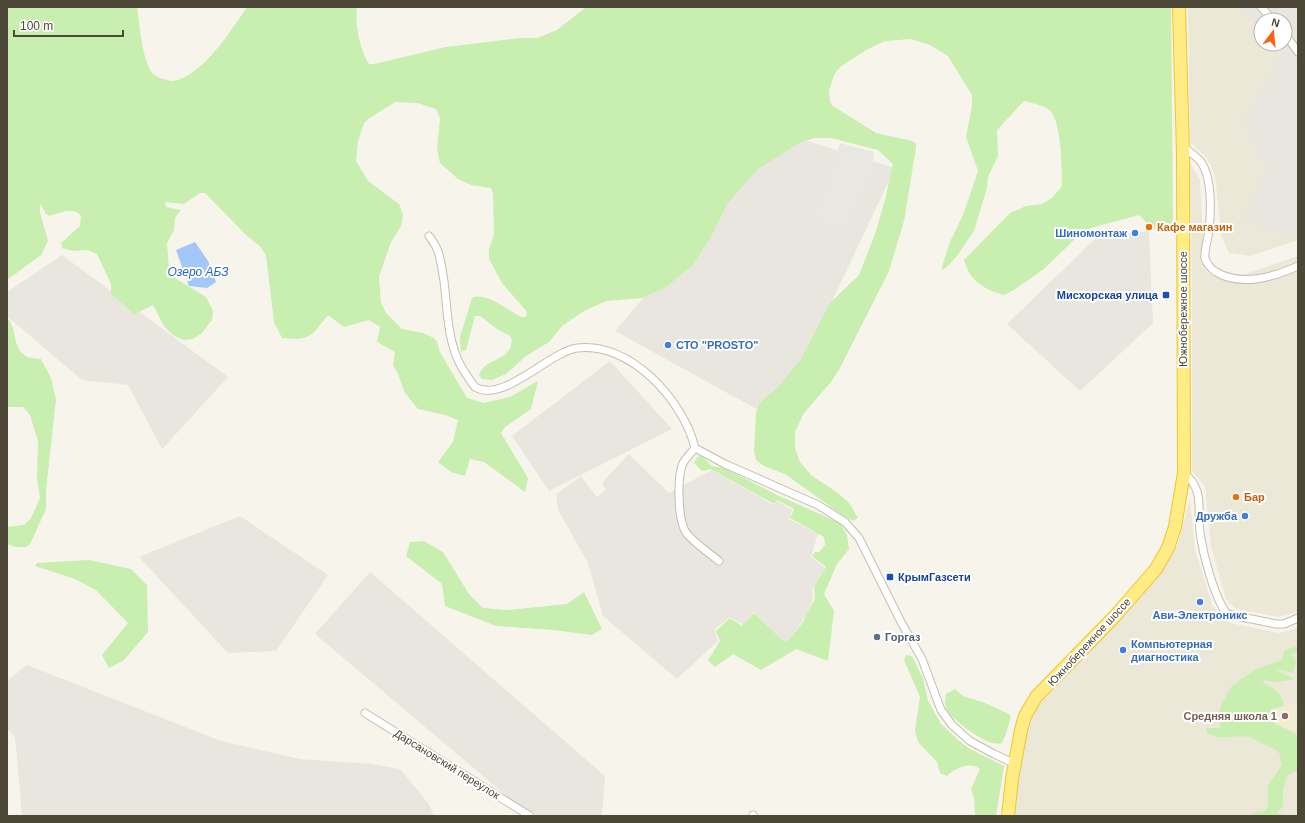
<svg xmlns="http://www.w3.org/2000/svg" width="1305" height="823" font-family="Arial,sans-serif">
<rect width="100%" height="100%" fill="#f7f5eb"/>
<!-- residential -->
<g fill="#ebe8d8" fill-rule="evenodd">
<path d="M 1188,7 L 1298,7 L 1298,240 L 1250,256 L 1229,253 L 1221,236 L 1215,175 L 1207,158 L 1190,142 ZM 1261,20 L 1285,20 L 1285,44 L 1261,44 Z"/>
<path d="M 1190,163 L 1200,179 L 1203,238 L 1201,262 L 1207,273 L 1225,281 L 1298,256 L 1298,612 L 1278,617 L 1236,609 L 1226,599 L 1211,547 L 1205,486 L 1192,471 L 1192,280 Z"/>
<path d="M 1190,498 L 1195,550 L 1213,607 L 1230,623 L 1279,633 L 1298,628 L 1298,816 L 1014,816 L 1026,730 L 1032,713 L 1156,578 L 1178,544 Z"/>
</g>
<!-- industrial -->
<g fill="#e9e6df">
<path d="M 1234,7 L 1288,7 L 1298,18 L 1298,233 L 1290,237 L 1243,220 L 1266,168 L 1251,140 L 1245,125 L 1247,113 L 1270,75 L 1276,57 L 1272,44 L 1285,44 L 1285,20 L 1261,20 L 1261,29 L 1257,24 Z"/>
<path d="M 785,134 L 895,168 L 776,420 L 615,331 Z"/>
<path d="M 1149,231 L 1153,323 L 1080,391 L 1007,324 L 1096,238 Z"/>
<path d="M 62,255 L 228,377 L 162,449 L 128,385 L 82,380 L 7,316 L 7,292 Z"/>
<path d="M 610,361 L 672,429 L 549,491 L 512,436 Z"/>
<path d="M 629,454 L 669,493 L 712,470 L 774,505 L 777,501 L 792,510 L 789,519 L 818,534 L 811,557 L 825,568 L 812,589 L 813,599 L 808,613 L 789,640 L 782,641 L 754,612 L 743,625 L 730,617 L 715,629 L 718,641 L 677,679 L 603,616 L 588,563 L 558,510 L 556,494 L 581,476 L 597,497 L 606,490 L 602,483 Z"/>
<path d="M 240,516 L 328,575 L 276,651 L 228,653 L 139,557 Z"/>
<path d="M 370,572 L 605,776 L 602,816 L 522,816 L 515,803 L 315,634 Z"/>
<path d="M 27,665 L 221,741 L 300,759 L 371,764 L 400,769 L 428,803 L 434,816 L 22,816 L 15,737 L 7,729 L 7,681 Z"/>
</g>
<!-- education -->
<path fill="#f1edd3" d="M 1298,702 L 1298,737 L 1295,732 L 1275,724 L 1271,709 Z"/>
<!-- green -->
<g fill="#c8eeb0">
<path d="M 7,7 L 137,7 C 140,27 141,51 150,70 C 153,75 158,78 164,79 C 167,80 171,81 173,81 C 202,77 232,29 247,7 L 357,7 C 355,25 359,48 369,64 L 374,64 L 446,47 L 520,38 L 537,38 L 557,30 L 586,7 L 1171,7 L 1173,218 L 1169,233 L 1152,228 L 1139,215 L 1091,228 L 1077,237 L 1044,269 L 1014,290 L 1004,295 C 983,289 970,281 964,260 L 1010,213 L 1026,206 L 1042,204 L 1052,198 L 1062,186 C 1062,171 1062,117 1048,109 C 1041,105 1032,103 1024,101 L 997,130 L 998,156 L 988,177 L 987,188 L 974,231 L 957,256 L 946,268 L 941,270 L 950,242 L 963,215 L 978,171 L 966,137 L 972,106 L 972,95 L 948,56 L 930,45 L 911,39 L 885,41 L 866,50 L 840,67 L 834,75 L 829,91 L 830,102 L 833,106 L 876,133 L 912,141 L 916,143 L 916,148 L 904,221 L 889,271 L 840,368 L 831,382 L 804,413 L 795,432 L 795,448 L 800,462 L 811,475 L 838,493 L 850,504 L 858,518 L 854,521 L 845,517 L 785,474 L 764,466 L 756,460 L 754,451 L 756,413 L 759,404 L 779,386 L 801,359 L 830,303 L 859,275 L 875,234 L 885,200 L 893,164 L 878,150 L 831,138 L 815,138 L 801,142 L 758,169 L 727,204 L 713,233 L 693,265 L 666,287 L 642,298 L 606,301 L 584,311 L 562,326 L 549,342 L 526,356 L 506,374 L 492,380 L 482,379 L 479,375 C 484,360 501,362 509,350 C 511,348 511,343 512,341 L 510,336 L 497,329 L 480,316 L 475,316 L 466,350 L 461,352 L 460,337 L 472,298 C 485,291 509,311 521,317 L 526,317 L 527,312 L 502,283 L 489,259 L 489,249 L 494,235 L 493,193 L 491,188 L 471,185 L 458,179 L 440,163 L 437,149 L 440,118 L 436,109 L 417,103 L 395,102 L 368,119 L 364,123 L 358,141 L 356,161 L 368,181 L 399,204 L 403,215 L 401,226 L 391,242 L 379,277 L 381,303 L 386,313 L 402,329 L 423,333 L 434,338 L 437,342 L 440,352 L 467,398 L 483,403 L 510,397 L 538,381 L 531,409 L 505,427 L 501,433 L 528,478 L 525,492 L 484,462 L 470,459 L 465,476 L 451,472 L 438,462 L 453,442 L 458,420 L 445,415 L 418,409 L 405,393 L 397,372 L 393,365 L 395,352 L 377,342 L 380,327 L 369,320 L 344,327 L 328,315 C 311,336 311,341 282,338 L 274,322 L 266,255 L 260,246 L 247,236 L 205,193 L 200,193 L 184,204 L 165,202 L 166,207 L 181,210 L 175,218 L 174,230 L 167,243 L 169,270 L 175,278 L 206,297 L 213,311 L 212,320 L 202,333 L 193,339 L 183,340 L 173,335 L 164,326 L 153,305 L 135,314 L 111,294 L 111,284 L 97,254 L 88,250 L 73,251 L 62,248 L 61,243 L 80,226 L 81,216 C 73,206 60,213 49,216 L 46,214 L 40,203 L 40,212 L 48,241 L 41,255 L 7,280 Z"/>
<path d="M 7,318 C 18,328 11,350 28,357 C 32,358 37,359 41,359 L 51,378 L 56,399 L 46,490 L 46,509 L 30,544 L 26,547 L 16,547 L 7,544 L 7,527 L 24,525 L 31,518 L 40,498 L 37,479 L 38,441 L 30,415 L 23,407 L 7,407 Z"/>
<path d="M 701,456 L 712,466 L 724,468 L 779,496 L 840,523 L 847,535 L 849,549 L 837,564 L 824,594 L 834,611 L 828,661 L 796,649 L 761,670 L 733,654 L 715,667 L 708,660 L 720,641 L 716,631 L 730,618 L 742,626 L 754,613 L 783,641 L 789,640 L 803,622 L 815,598 L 814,586 L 826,567 L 812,556 L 815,552 L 819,552 L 825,545 L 824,537 L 790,518 L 794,509 L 777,500 L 774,504 L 711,469 L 702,471 L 694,463 L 697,457 Z"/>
<path d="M 424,541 L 443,552 L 469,594 L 483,608 L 508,610 L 567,604 L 584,592 L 602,629 L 592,635 L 553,630 L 496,626 L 445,606 L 442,584 L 406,556 L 410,542 Z"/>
<path d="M 89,560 L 131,569 L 147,585 L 148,632 L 124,660 L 109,668 L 102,655 L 128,623 L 96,590 L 75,579 L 35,566 L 37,563 Z"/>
<path d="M 1298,646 L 1298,652 L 1290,655 L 1295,658 L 1296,663 L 1293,673 L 1283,670 L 1277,671 L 1295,679 L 1277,682 L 1265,680 L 1262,682 C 1275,690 1280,689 1284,706 L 1271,709 L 1275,724 L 1295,733 L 1298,737 L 1298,772 L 1295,771 L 1287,776 L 1283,790 L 1283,806 L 1277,813 L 1286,816 L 1248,816 L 1256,812 L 1263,812 L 1268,807 L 1268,785 L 1282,765 L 1279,752 C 1271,747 1265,745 1257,741 C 1254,739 1252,737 1248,737 C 1230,734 1224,743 1206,732 L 1206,728 L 1220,728 L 1219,716 L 1221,705 L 1232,686 L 1256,669 L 1282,660 L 1285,650 Z"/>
<path d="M 906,655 L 912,656 L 923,678 L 928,701 L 941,724 L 958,740 L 970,749 L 1004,766 L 996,816 L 975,816 L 974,797 L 971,789 L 980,769 C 970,761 955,768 947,776 L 940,773 L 937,762 L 918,742 L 915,730 L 920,697 L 904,660 Z"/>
<path d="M 955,689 L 963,696 L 985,703 L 1009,714 L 1011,716 L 1006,734 L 1002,743 C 990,749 952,720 947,710 C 944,704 945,700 946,694 Z"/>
</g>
<!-- parking -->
<path fill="#e8e7e2" d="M 840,143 L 874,152 L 872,170 L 864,196 L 861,196 L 856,209 L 841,229 L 813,218 L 829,184 Z"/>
<!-- water -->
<path fill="#a2c7f8" d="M 195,242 L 208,261 L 216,282 L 207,288 L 189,286 L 176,250 Z"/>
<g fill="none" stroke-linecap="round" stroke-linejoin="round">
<defs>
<g id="minor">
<path d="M 1261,7 L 1273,20"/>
<path d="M 1285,34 L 1298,52"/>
<path d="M 1183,146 C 1188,151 1196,156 1201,162 C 1213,180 1211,211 1209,231 C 1208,237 1204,252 1205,258 C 1206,263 1212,270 1216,272 C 1242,287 1273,277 1298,266"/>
<path d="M 429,236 C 432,240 435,244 437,249 C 441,258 442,271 444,281 C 448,314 447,350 468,377 C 470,380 473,385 475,387 C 503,404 549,352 577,348 C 630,341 684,401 695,448 L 725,464 L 818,505 L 845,522 L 859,538 L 901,622 L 922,659 L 941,710 L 952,725 L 970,741 L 994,754 L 1009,761"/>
<path d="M 695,448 C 691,453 686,458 683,463 C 677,477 677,524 688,535 C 697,545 709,553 719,561"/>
<path d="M 1184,473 C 1205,490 1197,509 1200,532 C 1203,554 1214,597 1227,614 L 1276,624 L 1284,624 L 1298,618"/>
<path d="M 365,713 L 530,816"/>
<path d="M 753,815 L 754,816"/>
</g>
<path id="trunk" d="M 1008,816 L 1012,779 L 1021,730 L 1025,716 L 1036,697 L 1115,616 L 1156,569 L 1168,548 L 1175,527 L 1184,473 L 1183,153 L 1179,7"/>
</defs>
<!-- minor casing -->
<use href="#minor" stroke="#c3bfac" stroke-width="9"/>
<!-- trunk casing -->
<use href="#trunk" stroke="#eec52e" stroke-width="14"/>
<!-- minor -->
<use href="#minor" stroke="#fff" stroke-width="7"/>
<!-- trunk -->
<use href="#trunk" stroke="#ffec84" stroke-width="12"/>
</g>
<!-- markers -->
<g fill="#e8710a" stroke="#fff" stroke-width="1.5">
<circle cx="1149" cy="227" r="4"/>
<circle cx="1236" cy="497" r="4"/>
</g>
<g fill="#3f7fe0" stroke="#fff" stroke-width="1.5">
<circle cx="1135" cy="233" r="4"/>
<circle cx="668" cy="345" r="4"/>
<circle cx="1245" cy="516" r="4"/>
<circle cx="1200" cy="602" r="4"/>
<circle cx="1123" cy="650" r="4"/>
</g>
<g fill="#1a4fb4" stroke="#fff" stroke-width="1.5">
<rect x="1162" y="291" width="8" height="8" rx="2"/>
<rect x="886" y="573" width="8" height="8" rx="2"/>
</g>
<circle fill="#5c6f8a" stroke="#fff" stroke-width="1.5" cx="877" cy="637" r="4"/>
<circle fill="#8d6e63" stroke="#fff" stroke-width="1.5" cx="1285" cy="716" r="4"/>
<g text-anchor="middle" stroke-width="4" stroke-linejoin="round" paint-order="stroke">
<!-- food labels -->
<g font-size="11" font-weight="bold" fill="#c56008" stroke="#fff" text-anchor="start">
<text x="1157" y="231">Кафе магазин</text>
<text x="1244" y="501">Бар</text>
</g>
<!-- shop labels -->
<g font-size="11" font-weight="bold" fill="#366cbe" stroke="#fff" text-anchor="end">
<text x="1127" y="237">Шиномонтаж</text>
<text x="676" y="349" text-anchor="start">СТО "PROSTO"</text>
<text x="1237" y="520">Дружба</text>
<text x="1200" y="619" text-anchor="middle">Ави-Электроникс</text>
<text x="1131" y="648" text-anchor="start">Компьютерная<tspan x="1131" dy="13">диагностика</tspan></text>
</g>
<!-- transit labels -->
<g font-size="11" font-weight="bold" fill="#164399" stroke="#fff" text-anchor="end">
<text x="1158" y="299">Мисхорская улица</text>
<text x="898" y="581" text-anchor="start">КрымГазсети</text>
</g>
<!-- street labels -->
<g font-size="11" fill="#4c4737" stroke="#fff">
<text transform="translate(1183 309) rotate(-90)" y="4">Южнобережное шоссе</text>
<text transform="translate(1089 642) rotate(-47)" y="4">Южнобережное шоссе</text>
<text transform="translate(447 764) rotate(32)" y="4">Дарсановский переулок</text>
</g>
<!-- service labels -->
<g font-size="11" font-weight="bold" fill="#4e5e75" stroke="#fff" text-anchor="start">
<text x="885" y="641">Горгаз</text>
</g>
<!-- education labels -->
<g font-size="11" font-weight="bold" fill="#785e54" stroke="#fff" text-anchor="end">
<text x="1277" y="720">Средняя школа 1</text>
</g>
<!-- water labels -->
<g font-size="12" font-style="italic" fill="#2367c5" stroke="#fff">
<text x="198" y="276">Озеро АБЗ</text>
</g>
</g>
<!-- border -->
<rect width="1305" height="823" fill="none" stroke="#4c4737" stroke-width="16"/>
<!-- north arrow -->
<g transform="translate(1273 32) rotate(16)"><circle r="19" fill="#ffffff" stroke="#b7b5af"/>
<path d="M0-3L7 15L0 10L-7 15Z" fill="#ff6019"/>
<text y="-6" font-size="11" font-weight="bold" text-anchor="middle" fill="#4c4737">N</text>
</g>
<!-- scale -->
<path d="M14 30v6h109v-6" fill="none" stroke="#4c4737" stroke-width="2"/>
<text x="20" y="30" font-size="12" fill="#4c4737" stroke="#ffffff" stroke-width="3" paint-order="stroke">100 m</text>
</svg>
